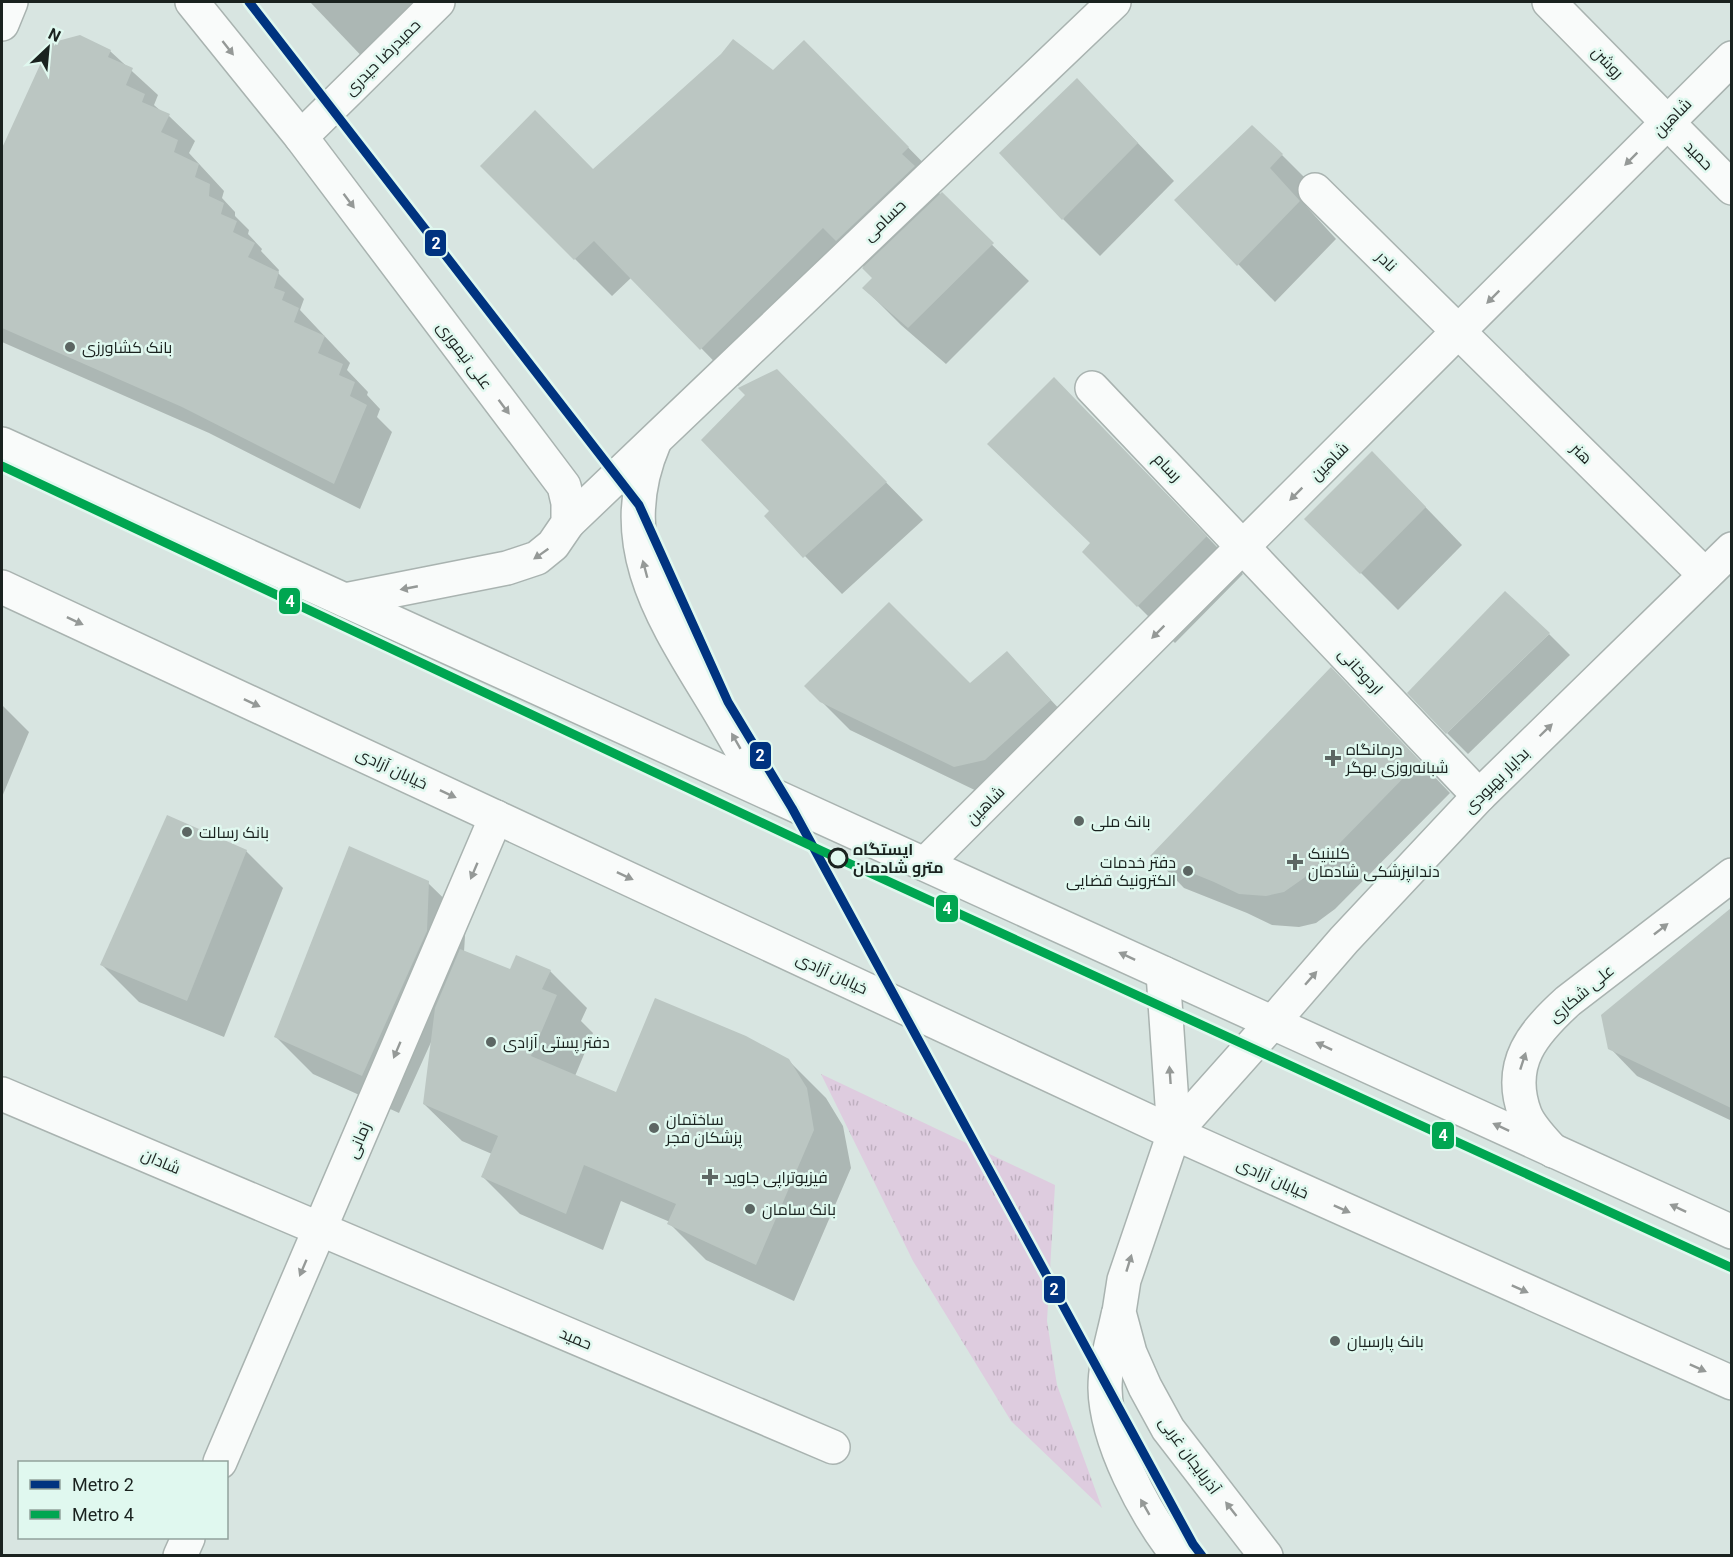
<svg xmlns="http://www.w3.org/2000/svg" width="1733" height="1557" font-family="Roboto,Cairo,sans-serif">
<defs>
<pattern id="park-tufts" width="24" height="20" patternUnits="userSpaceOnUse" patternTransform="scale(1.5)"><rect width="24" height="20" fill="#deccdf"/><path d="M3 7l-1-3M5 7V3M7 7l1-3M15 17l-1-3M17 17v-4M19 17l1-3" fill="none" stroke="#beafbf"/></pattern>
</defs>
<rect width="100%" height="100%" fill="#d8e5e1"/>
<!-- park -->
<path fill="url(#park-tufts)" d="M 821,1074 L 1055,1185 L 1047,1321 L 1057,1385 L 1102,1508 L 1011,1421 L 913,1261 Z"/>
<!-- shadow -->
<g fill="#0003">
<path d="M 310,2 L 440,2 L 371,66 Z"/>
<path d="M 51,44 L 110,51 L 158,95 L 154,105 L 162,112 L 169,116 L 195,141 L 189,153 L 224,191 L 222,198 L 235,212 L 235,216 L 249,230 L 248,234 L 262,249 L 261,251 L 279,270 L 278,273 L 304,299 L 300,310 L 350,363 L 347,370 L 368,392 L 367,395 L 380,409 L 377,417 L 392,432 L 360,509 L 209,433 L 2,342 L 2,152 Z"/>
<path d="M 773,72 L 841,79 L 945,185 L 938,192 L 1029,281 L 946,364 L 901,325 L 864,288 L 874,278 L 861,264 L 738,386 L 632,277 L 612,296 L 482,166 L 593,170 Z"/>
<path d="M 1113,117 L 1174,181 L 1100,256 L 1063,219 Z"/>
<path d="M 1282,155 L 1319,192 L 1306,206 L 1336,239 L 1275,302 L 1176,200 Z"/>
<path d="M 811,406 L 923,520 L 842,594 L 766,516 L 772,511 Z"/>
<path d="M 1091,416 L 1243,574 L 1175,643 L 1084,552 L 1091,543 Z"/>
<path d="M 1409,490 L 1462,545 L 1398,610 L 1344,556 Z"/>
<path d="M 1549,634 L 1570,655 L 1468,754 L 1447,733 Z"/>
<path d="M 1007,653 L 1078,729 L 983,794 L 850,730 L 806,686 L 970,685 Z"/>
<path d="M 1362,701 L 1450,793 L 1335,909 L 1316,923 L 1299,927 L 1272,925 L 1247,913 L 1184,888 L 1153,856 Z"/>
<path d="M 2,705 L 29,732 L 2,797 Z"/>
<path d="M 246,851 L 283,888 L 224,1037 L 139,1002 L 102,965 Z"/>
<path d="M 428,883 L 466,920 L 464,952 L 511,971 L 550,971 L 587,1008 L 581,1021 L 593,1033 L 575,1076 L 616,1094 L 788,1060 L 826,1098 L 843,1126 L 851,1168 L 794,1301 L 706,1260 L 669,1223 L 670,1222 L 621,1201 L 603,1250 L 520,1214 L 483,1177 L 492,1154 L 462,1141 L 424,1104 L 432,1040 L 399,1113 L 313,1074 L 276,1037 Z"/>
<path d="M 1732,910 L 1732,1121 L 1637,1076 L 1610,1048 L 1603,1015 Z"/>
</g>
<!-- building -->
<g fill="#bbc6c2">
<path d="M 80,35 L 111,50 L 108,57 L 133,68 L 126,85 L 145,94 L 142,102 L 170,114 L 161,132 L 178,140 L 174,152 L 199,164 L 195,177 L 210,184 L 209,196 L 224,203 L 221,214 L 237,221 L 233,232 L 255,243 L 248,257 L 279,272 L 274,288 L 285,292 L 282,300 L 299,308 L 294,322 L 325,336 L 318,353 L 343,364 L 339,375 L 355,382 L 350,396 L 367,405 L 334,484 L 182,407 L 2,328 L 2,148 L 50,43 Z"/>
<path d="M 733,39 L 773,70 L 804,40 L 909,147 L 902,154 L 915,166 L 836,241 L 823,228 L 700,350 L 594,241 L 574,260 L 480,166 L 535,110 L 593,169 L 721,54 Z"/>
<path d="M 1077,78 L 1138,143 L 1062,220 L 999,153 Z"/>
<path d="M 1252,125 L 1283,154 L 1270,168 L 1300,201 L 1237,266 L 1174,200 Z"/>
<path d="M 942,192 L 994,243 L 908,328 L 862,288 L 872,278 L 862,268 Z"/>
<path d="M 777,369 L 887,482 L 803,558 L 764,516 L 769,511 L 701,440 L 745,395 L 738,388 Z"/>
<path d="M 1054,377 L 1207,536 L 1137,607 L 1082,552 L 1090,543 L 987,444 Z"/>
<path d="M 1372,451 L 1426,507 L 1360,574 L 1304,519 Z"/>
<path d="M 1505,591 L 1550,633 L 1446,734 L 1407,693 Z"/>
<path d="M 889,602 L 970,683 L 1007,651 L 1051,700 L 985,760 L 954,767 L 820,702 L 804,686 Z"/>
<path d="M 1331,667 L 1420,761 L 1335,848 L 1304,878 L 1284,892 L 1266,896 L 1239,894 L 1214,882 L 1150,856 Z"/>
<path d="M 167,815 L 247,850 L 187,1001 L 100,965 Z"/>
<path d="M 349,846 L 429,881 L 427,931 L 362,1076 L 274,1037 Z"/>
<path d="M 1731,908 L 1731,1108 L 1608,1049 L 1601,1015 Z"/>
<path d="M 460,949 L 510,969 L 516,955 L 551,970 L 542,989 L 557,995 L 531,1056 L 616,1092 L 655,998 L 746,1036 L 789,1059 L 807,1088 L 814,1130 L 756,1265 L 667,1224 L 676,1204 L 584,1165 L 566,1214 L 481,1177 L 498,1136 L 423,1104 L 435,1008 Z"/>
</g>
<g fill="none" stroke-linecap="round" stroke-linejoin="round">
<defs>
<g id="minor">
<path d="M 1549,2 L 1732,188"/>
<path d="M 301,137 L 438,2"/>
<path d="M 1315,190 L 1705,575"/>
<path d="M 1092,388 L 1479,796"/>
<path d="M 654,443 C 609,547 668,626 719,711 C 735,738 750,765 765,791"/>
<path d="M 568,523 L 1114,2"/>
<path d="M 925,864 L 1732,58"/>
<path d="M 2,1094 L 833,1447"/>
<path d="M 220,1462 L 496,817"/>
<path d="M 180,1556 L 188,1538"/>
</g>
<path id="tertiary" d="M 1553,1151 C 1543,1140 1530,1127 1525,1114 C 1506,1063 1534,1032 1568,1001 L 1732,875"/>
<g id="secondary">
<path d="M 192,2 L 301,137 L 564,486 L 568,503 L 568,523 L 553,545 L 537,558 L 507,568 L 345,600"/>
<path d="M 2,24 L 11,2"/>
<path d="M 1273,1022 L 1344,940 L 1479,796 L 1732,549"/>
<path d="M 1174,1133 L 1124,1280 L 1119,1312 L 1130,1353 L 1145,1387 L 1168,1429 L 1266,1556"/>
<path d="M 1118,1315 C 1113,1339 1105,1363 1105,1388 C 1106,1442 1145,1514 1178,1556"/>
</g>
<g id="primary">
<path d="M 2,444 L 1732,1232"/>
<path d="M 2,587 L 1174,1133 L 1732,1383"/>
<path d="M 1163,973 L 1174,1133"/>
<path d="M 1174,1133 L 1273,1022"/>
</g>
</defs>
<!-- minor casing -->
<use href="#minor" stroke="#a9b3b0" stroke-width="36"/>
<!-- tertiary casing -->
<use href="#tertiary" stroke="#a9b3b0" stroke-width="36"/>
<!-- secondary casing -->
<use href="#secondary" stroke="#a9b3b0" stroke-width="36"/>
<!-- primary casing -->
<use href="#primary" stroke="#a9b3b0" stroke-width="36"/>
<!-- minor -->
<use href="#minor" stroke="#f9fbfa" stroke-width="33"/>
<!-- tertiary -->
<use href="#tertiary" stroke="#f9fbfa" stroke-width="33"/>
<!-- secondary -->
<use href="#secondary" stroke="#f9fbfa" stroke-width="33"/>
<!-- primary -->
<use href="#primary" stroke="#f9fbfa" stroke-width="33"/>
<defs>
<path id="metro-1" d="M 249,2 L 639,505 L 728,702 L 792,808 L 1193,1544 L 1202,1556"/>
<path id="metro-2" d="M 2,466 L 822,851 L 1732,1268"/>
</defs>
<!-- metro-1 casing -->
<use href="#metro-1" stroke="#e0f8ef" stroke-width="14"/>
<!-- metro-2 casing -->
<use href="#metro-2" stroke="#e0f8ef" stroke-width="14"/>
<!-- metro-1 -->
<use href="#metro-1" stroke="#003380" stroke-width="9"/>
<!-- metro-2 -->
<use href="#metro-2" stroke="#00a651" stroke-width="9"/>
</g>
<!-- one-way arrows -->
<defs><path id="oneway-solid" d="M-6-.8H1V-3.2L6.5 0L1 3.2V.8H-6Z" transform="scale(1.5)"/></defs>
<g fill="#959997">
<use href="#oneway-solid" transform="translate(228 48) rotate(52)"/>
<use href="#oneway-solid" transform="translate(1631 159) rotate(135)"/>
<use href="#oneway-solid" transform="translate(349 201) rotate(53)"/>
<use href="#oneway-solid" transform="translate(1493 297) rotate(135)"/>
<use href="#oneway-solid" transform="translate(504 407) rotate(53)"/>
<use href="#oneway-solid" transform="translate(1296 494) rotate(135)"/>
<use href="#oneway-solid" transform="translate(541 554) rotate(145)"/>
<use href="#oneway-solid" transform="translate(645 569) rotate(-105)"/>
<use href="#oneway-solid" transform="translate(409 588) rotate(169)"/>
<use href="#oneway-solid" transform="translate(75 621) rotate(25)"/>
<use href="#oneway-solid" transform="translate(1158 632) rotate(135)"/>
<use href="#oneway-solid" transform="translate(252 703) rotate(25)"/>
<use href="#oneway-solid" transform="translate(1546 730) rotate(-44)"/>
<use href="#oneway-solid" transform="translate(736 741) rotate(-120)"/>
<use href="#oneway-solid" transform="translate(448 794) rotate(25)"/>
<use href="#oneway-solid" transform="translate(474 871) rotate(113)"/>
<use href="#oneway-solid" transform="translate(625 876) rotate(25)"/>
<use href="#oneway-solid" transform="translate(1661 929) rotate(-38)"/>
<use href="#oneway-solid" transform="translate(1127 956) rotate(-155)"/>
<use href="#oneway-solid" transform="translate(1311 978) rotate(-49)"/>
<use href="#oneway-solid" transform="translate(1324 1046) rotate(-155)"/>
<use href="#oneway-solid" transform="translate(397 1050) rotate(113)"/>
<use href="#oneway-solid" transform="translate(1523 1061) rotate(-72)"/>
<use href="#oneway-solid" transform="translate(1170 1075) rotate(-94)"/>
<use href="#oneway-solid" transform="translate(1501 1127) rotate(-155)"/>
<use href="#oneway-solid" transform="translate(1678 1208) rotate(-155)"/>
<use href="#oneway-solid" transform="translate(1342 1209) rotate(24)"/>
<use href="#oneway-solid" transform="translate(1129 1263) rotate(-73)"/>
<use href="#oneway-solid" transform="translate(303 1268) rotate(113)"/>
<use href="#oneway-solid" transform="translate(1520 1289) rotate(24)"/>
<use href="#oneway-solid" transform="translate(1698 1368) rotate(24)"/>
<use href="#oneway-solid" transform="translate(1145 1507) rotate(-120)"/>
<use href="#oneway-solid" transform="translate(1231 1509) rotate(-128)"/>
</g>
<!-- markers -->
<g fill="#5c6663" stroke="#e0f8ef" stroke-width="2">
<circle cx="70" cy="347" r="6"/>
<path d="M1330 749h6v6h6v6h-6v6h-6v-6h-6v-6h6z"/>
<circle cx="1079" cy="821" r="6"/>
<circle cx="187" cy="832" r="6"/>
<path d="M1292 853h6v6h6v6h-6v6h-6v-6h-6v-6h6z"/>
<circle cx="1188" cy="871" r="6"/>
<circle cx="491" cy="1042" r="6"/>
<circle cx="654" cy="1128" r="6"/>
<path d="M707 1168h6v6h6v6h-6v6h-6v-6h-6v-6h6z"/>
<circle cx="750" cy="1209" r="6"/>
<circle cx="1335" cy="1341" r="6"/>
</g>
<circle fill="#e0f8ef" stroke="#1a221f" stroke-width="3" cx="838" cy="858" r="9"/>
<g text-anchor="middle" stroke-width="5" stroke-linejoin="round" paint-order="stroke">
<!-- street labels -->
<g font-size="16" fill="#1a221f" stroke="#e0f8ef">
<text transform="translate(382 57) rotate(-45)" y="6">حمیدرضا حیدری</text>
<text transform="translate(1608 62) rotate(46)" y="6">روشن</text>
<text transform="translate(1672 117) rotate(-45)" y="6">شاهین</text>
<text transform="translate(1699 155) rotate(46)" y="6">حمید</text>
<text transform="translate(884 220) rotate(-44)" y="6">حسامی</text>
<text transform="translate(1387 261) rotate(45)" y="6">نادر</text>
<text transform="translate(465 355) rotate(53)" y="6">علی تیموری</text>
<text transform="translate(1582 453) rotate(45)" y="6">هنر</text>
<text transform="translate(1329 461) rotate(-45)" y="6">شاهین</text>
<text transform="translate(1168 467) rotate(46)" y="6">رسام</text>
<text transform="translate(1361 671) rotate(47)" y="6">اردوخانی</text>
<text transform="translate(392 768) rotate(25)" y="6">خیابان آزادی</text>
<text transform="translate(1496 780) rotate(-45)" y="6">بدایار بهبودی</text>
<text transform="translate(985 805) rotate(-45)" y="6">شاهین</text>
<text transform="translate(832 973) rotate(25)" y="6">خیابان آزادی</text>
<text transform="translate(1581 993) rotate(-40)" y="6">علی شکاری</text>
<text transform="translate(358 1140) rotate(-67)" y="6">زمانی</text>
<text transform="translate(161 1161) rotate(23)" y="6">شادان</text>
<text transform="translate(1273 1178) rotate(24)" y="6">خیابان آزادی</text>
<text transform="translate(576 1338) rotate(23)" y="6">حمید</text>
<text transform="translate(1190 1455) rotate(54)" y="6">آذربایجان غربی</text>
</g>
<!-- poi labels -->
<g font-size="16" fill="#1a221f" stroke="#e0f8ef" text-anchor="start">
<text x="82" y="353">بانک کشاورزی</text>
<text x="1346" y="755">درمانگاه<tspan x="1346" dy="18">شبانه‌روزی بهگر</tspan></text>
<text x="1091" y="827">بانک ملی</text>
<text x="199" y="838">بانک رسالت</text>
<text x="1308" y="859">کلینیک<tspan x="1308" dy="18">دندانپزشکی شادمان</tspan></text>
<text x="1176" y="868" text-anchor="end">دفتر خدمات<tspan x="1176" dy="18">الکترونیک قضایی</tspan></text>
<text x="503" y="1048">دفتر پستی آزادی</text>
<text x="666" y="1125">ساختمان<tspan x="666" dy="18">پزشکان فجر</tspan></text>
<text x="724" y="1183">فیزیوتراپی جاوید</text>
<text x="762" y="1215">بانک سامان</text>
<text x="1347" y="1347">بانک پارسیان</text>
</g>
<!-- stop labels -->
<g font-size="16" font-weight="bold" fill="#1a221f" stroke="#e0f8ef" text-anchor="start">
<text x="853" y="855">ایستگاه<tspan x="853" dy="18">مترو شادمان</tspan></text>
</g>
</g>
<g stroke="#e0f8ef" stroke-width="2">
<rect x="424" y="229" width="23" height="28" rx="6" fill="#003380"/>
<rect x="278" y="587" width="23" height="28" rx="6" fill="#00a651"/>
<rect x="749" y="741" width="23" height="29" rx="6" fill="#003380"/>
<rect x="935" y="894" width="24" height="29" rx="6" fill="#00a651"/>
<rect x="1431" y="1121" width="24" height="29" rx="6" fill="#00a651"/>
<rect x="1043" y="1275" width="23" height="29" rx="6" fill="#003380"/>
</g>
<g font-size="16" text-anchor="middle" font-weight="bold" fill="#fff">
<text x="436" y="249">2</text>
<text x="290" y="607">4</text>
<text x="760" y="761">2</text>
<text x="947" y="914">4</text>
<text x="1443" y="1141">4</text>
<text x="1054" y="1295">2</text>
</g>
<!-- border -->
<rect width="1733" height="1557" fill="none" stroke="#1a221f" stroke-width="6"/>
<!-- legend -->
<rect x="18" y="1461" width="210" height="78" fill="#e0f8ef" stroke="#91a29c" stroke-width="1.5"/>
<rect x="30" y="1480" width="30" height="9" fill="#003380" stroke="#91a29c" stroke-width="1.5"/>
<text x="72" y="1491" font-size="18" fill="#1a221f">Metro 2</text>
<rect x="30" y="1510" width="30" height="9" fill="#00a651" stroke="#91a29c" stroke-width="1.5"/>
<text x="72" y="1521" font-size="18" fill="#1a221f">Metro 4</text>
<!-- north arrow -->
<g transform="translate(48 48) rotate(26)" stroke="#e0f8ef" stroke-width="4.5" paint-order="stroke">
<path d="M0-4.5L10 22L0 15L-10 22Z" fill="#1a221f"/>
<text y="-9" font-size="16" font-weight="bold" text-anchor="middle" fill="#1a221f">N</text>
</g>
</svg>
